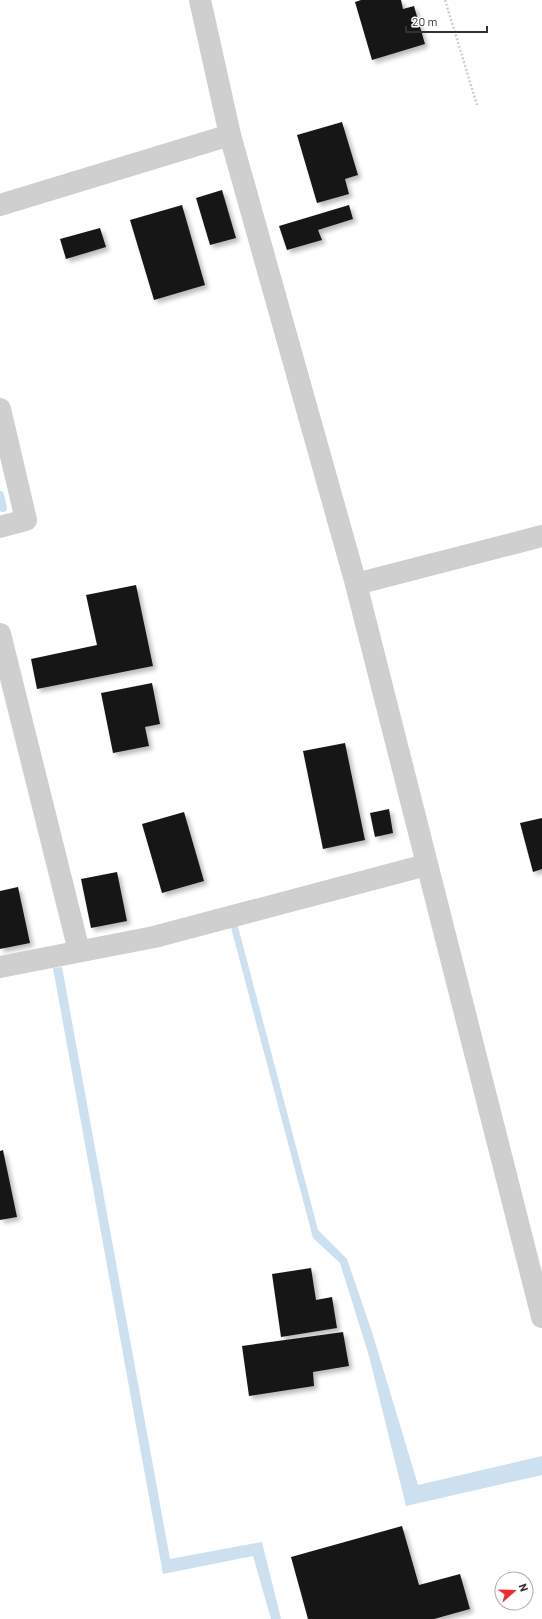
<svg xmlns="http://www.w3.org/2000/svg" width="542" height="1619" font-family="Barlow,sans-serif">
<defs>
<filter id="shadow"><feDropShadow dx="3.5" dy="3.5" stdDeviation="2" flood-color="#0004"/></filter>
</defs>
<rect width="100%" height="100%" fill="#fff"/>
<!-- water -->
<g fill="#cce0f0">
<path d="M 236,919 L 318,1230 L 347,1259 L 372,1332 L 418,1485 L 542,1456 L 542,1475 L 406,1506 L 369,1356 L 340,1263 L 313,1238 L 229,920 Z"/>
<path d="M 62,967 L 170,1559 L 262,1542 L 281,1619 L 271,1619 L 253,1556 L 163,1574 L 53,968 Z"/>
</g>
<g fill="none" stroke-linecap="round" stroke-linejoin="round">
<!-- stream -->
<path stroke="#cce0f0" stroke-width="8" d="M 0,495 L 3,508"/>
</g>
<!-- building -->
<g fill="#191919" filter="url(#shadow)">
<path d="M 361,0 L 401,0 L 403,9 L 414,6 L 425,44 L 372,60 L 355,2 Z"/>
<path d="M 342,122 L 358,175 L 345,179 L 349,194 L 317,203 L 297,135 Z"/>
<path d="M 222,190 L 236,238 L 210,245 L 196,198 Z"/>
<path d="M 182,205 L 205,285 L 154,300 L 130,220 Z"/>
<path d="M 349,205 L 353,219 L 318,230 L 322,240 L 287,250 L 279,226 Z"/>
<path d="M 100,228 L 106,247 L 66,259 L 60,239 Z"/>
<path d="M 136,585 L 153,666 L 37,689 L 31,659 L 97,645 L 86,595 Z"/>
<path d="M 152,683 L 160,724 L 145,727 L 149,746 L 113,753 L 101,693 Z"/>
<path d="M 345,743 L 365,840 L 323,849 L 303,751 Z"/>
<path d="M 389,809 L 393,833 L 375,837 L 370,813 Z"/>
<path d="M 184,812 L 204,881 L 162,893 L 142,824 Z"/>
<path d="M 542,818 L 542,869 L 533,872 L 520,823 Z"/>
<path d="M 117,872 L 127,921 L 91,928 L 81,879 Z"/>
<path d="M 18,887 L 30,943 L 0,949 L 0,891 Z"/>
<path d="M 3,1150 L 17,1217 L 0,1220 L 0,1151 Z"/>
<path d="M 311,1268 L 316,1300 L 332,1297 L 337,1328 L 281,1337 L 272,1274 Z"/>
<path d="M 343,1332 L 349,1366 L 313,1372 L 314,1386 L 249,1396 L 242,1346 Z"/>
<path d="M 402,1526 L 419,1585 L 460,1574 L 470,1609 L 434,1619 L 308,1619 L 291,1557 Z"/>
</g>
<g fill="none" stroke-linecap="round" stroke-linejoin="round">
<!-- path -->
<path stroke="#cfcfcf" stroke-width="2.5" stroke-dasharray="2 2" stroke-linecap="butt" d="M 445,0 L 477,105"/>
<!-- minor -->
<g stroke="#cfcfcf" stroke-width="22">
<path d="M 200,0 L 230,135 L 356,584 L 542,1317"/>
<path d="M 0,205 L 230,135"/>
<path d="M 0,409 L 26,520 L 0,527"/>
<path d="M 356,584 L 542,536"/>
<path d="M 0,634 L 79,951"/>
<path d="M 0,967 L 154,937 L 426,865"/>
</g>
</g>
<!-- north arrow -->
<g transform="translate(514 1591) rotate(70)"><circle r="19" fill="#ffffff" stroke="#adadad"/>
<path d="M0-3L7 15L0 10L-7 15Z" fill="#f12c31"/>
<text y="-6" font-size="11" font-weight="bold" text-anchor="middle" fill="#323232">N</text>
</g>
<!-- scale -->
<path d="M406 26v6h81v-6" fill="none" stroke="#323232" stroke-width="2"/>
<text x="412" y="26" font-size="12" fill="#323232" stroke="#ffffff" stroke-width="3" paint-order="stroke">20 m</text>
</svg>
